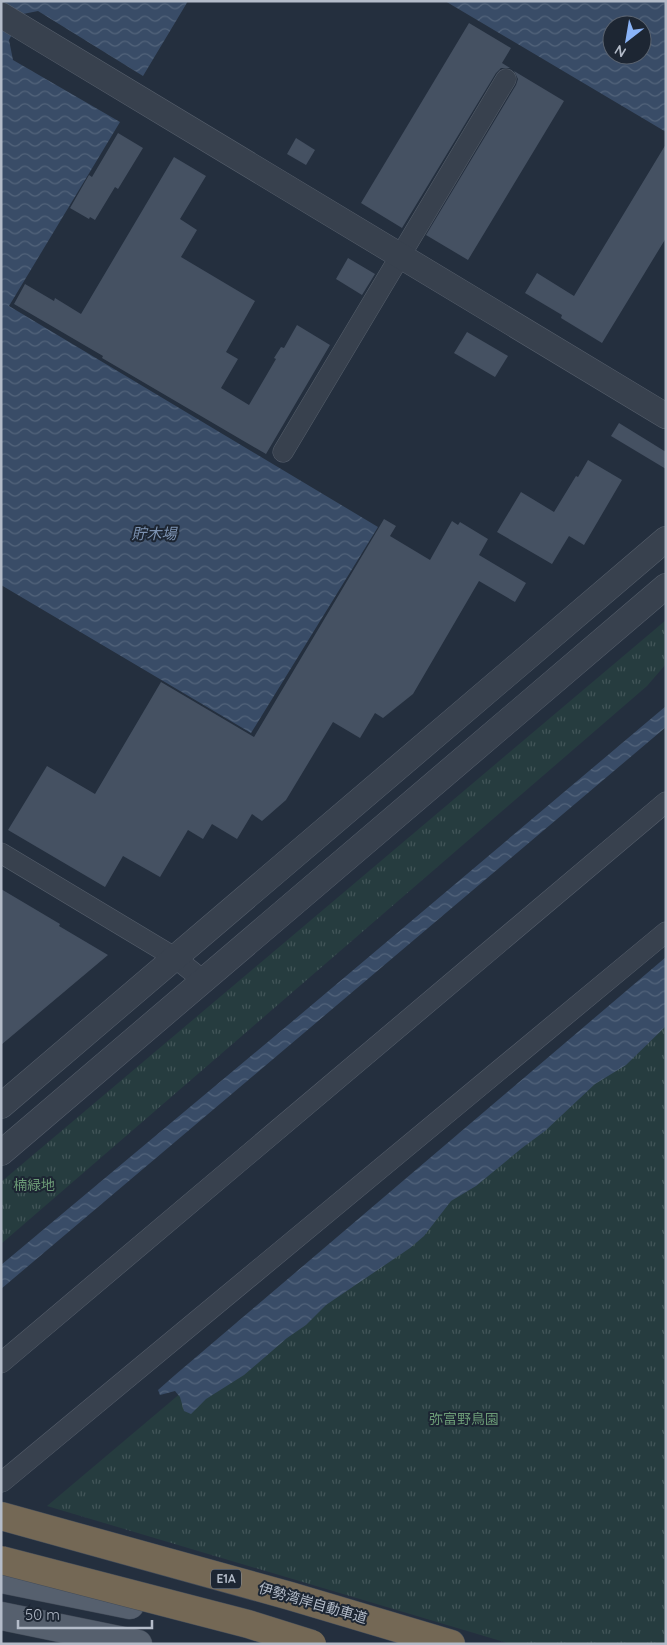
<svg xmlns="http://www.w3.org/2000/svg" width="667" height="1645" font-family="Quicksand,'Noto Sans JP',sans-serif">
<defs>
<pattern id="park-tufts" width="24" height="20" patternUnits="userSpaceOnUse" patternTransform="scale(1.25)"><rect width="24" height="20" fill="#263c3f"/><path d="M3 7l-1-3M5 7V3M7 7l1-3M15 17l-1-3M17 17v-4M19 17l1-3" fill="none" stroke="#435659"/></pattern>
<pattern id="water-waves" width="16" height="10" patternUnits="userSpaceOnUse" patternTransform="scale(1.25)"><rect width="16" height="10" fill="#394c67"/><path d="M0 5q4-4 8 0t8 0" fill="none" stroke="#53647b"/></pattern>
</defs>
<rect width="100%" height="100%" fill="#242f3e"/>
<!-- park -->
<g fill="url(#park-tufts)">
<path d="M 666,620 L 666,664 L 647,686 L 1,1244 L 1,1182 Z"/>
<path d="M 666,983 L 666,1644 L 511,1644 L 47,1506 Z"/>
</g>
<!-- water -->
<g fill="url(#water-waves)" fill-rule="evenodd">
<path d="M 1,1 L 188,1 L 143,76 L 38,11 L 23,14 L 9,40 L 13,60 L 120,122 L 9,306 L 378,527 L 251,733 L 1,585 Z"/>
<path d="M 446,1 L 666,1 L 666,132 L 445,1 ZM 612,25 L 642,25 L 642,55 L 612,55 Z"/>
<path d="M 666,706 L 666,727 L 1,1289 L 1,1265 L 294,1020 Z"/>
<path d="M 666,957 L 666,1026 L 626,1065 L 595,1084 L 545,1131 L 522,1148 L 476,1186 L 451,1201 L 424,1236 L 410,1248 L 326,1305 L 306,1325 L 287,1338 L 244,1375 L 206,1399 L 191,1414 L 184,1411 L 180,1397 L 175,1391 L 160,1395 L 158,1390 L 175,1375 Z"/>
</g>
<!-- building -->
<g fill="#455162">
<path d="M 469,23 L 511,48 L 502,63 L 510,68 L 501,68 L 496,73 L 402,228 L 361,203 Z"/>
<path d="M 514,71 L 564,101 L 468,260 L 426,235 L 516,85 L 518,79 Z"/>
<path d="M 118,133 L 143,148 L 118,189 L 115,187 L 95,220 L 90,217 L 89,219 L 70,208 L 89,175 L 92,177 Z"/>
<path d="M 296,138 L 315,150 L 306,165 L 287,154 Z"/>
<path d="M 666,144 L 666,238 L 602,343 L 561,318 L 562,315 L 525,293 L 537,273 L 574,296 Z"/>
<path d="M 174,157 L 206,176 L 180,219 L 197,230 L 181,257 L 255,301 L 226,352 L 238,359 L 221,388 L 249,405 L 276,359 L 274,358 L 281,347 L 284,348 L 297,325 L 330,345 L 266,454 L 102,358 L 103,356 L 14,304 L 25,284 L 54,301 L 55,298 L 81,314 Z"/>
<path d="M 348,258 L 375,274 L 362,295 L 336,279 Z"/>
<path d="M 467,332 L 508,356 L 495,377 L 454,353 Z"/>
<path d="M 619,423 L 666,452 L 666,469 L 611,436 Z"/>
<path d="M 588,460 L 622,480 L 584,545 L 569,536 L 552,564 L 497,532 L 521,492 L 554,512 L 576,476 L 578,477 Z"/>
<path d="M 384,519 L 396,526 L 390,536 L 430,560 L 452,521 L 458,525 L 460,522 L 488,539 L 479,555 L 526,583 L 515,602 L 479,581 L 413,694 L 383,718 L 375,713 L 360,738 L 333,722 L 286,800 L 262,821 L 252,814 L 237,839 L 212,824 L 203,839 L 188,830 L 160,877 L 123,856 L 105,887 L 8,830 L 47,766 L 95,794 L 161,682 L 254,737 Z"/>
<path d="M 1,889 L 60,924 L 59,926 L 108,955 L 1,1045 Z"/>
</g>
<g fill="none" stroke-linecap="round" stroke-linejoin="round">
<defs>
<g id="minor">
<path d="M 283,452 L 506,79"/>
<path d="M 1,853 L 174,957 L 204,981"/>
<path d="M 1,1363 L 666,802"/>
<path d="M 2,1482 L 666,932"/>
</g>
<g id="tertiary">
<path d="M 1,15 L 666,416"/>
<path d="M 1,1106 L 666,539"/>
<path d="M 1,1153 L 666,586"/>
</g>
<g id="primary">
<path d="M 1,1579 L 130,1605"/>
<path d="M 1,1616 L 138,1644"/>
</g>
<path id="motorway" d="M 1,1516 L 290,1596 L 451,1644"/>
</defs>
<!-- minor casing -->
<use href="#minor" stroke="#565f6c" stroke-width="21"/>
<!-- tertiary casing -->
<use href="#tertiary" stroke="#565f6c" stroke-width="26"/>
<!-- primary casing -->
<use href="#primary" stroke="#414a57" stroke-width="29"/>
<!-- motorway casing -->
<use href="#motorway" stroke="#434c59" stroke-width="29"/>
<!-- minor -->
<use href="#minor" stroke="#38414e" stroke-width="20"/>
<!-- tertiary -->
<use href="#tertiary" stroke="#38414e" stroke-width="25"/>
<!-- primary -->
<use href="#primary" stroke="#56606e" stroke-width="28"/>
<!-- motorway -->
<use href="#motorway" stroke="#746855" stroke-width="28"/>
<defs>
<path id="motorway-bridge" d="M 1,1560 L 248,1624 L 312,1644"/>
</defs>
<!-- motorway-bridge casing -->
<use href="#motorway-bridge" stroke="#434c59" stroke-width="29" stroke-linecap="butt"/>
<!-- motorway-bridge -->
<use href="#motorway-bridge" stroke="#746855" stroke-width="28"/>
</g>
<g text-anchor="middle" stroke-width="4" stroke-linejoin="round" paint-order="stroke">
<!-- shield labels -->
<rect fill="#1d2633" stroke="#878f9c" stroke-width="1" x="211" y="1569.5" width="30" height="19" rx="4"/>
<g font-size="12" font-weight="bold" fill="#b4bcc9">
<text x="226" y="1583">E1A</text>
</g>
<!-- park labels -->
<g font-size="14" fill="#6b9a76" stroke="#1d2633">
<text x="34" y="1190">楠緑地</text>
<text x="464" y="1424">弥富野鳥園</text>
</g>
<!-- street labels -->
<g font-size="14" fill="#b4bcc9" stroke="#1d2633">
<text transform="translate(313 1603) rotate(16)" y="5">伊勢湾岸自動車道</text>
</g>
<!-- water labels -->
<g font-size="15" font-style="italic" fill="#7c92b1" stroke="#1d2633">
<text x="154" y="539">貯木場</text>
</g>
</g>
<!-- border -->
<rect width="667" height="1645" fill="none" stroke="#b4bcc9" stroke-width="5"/>
<!-- north arrow -->
<g transform="translate(627 40) rotate(211)"><circle r="24" fill="#1d2633" stroke="#59626f"/>
<path d="M0-4L9 19L0 12L-9 19Z" fill="#8ab4f8"/>
<text y="-8" font-size="14" font-weight="bold" text-anchor="middle" fill="#b4bcc9">N</text>
</g>
<!-- scale -->
<path d="M18 1620v8h134v-8" fill="none" stroke="#b4bcc9" stroke-width="2.5"/>
<text x="25" y="1620" font-size="15" fill="#b4bcc9" stroke="#1d2633" stroke-width="4" paint-order="stroke">50 m</text>
</svg>
